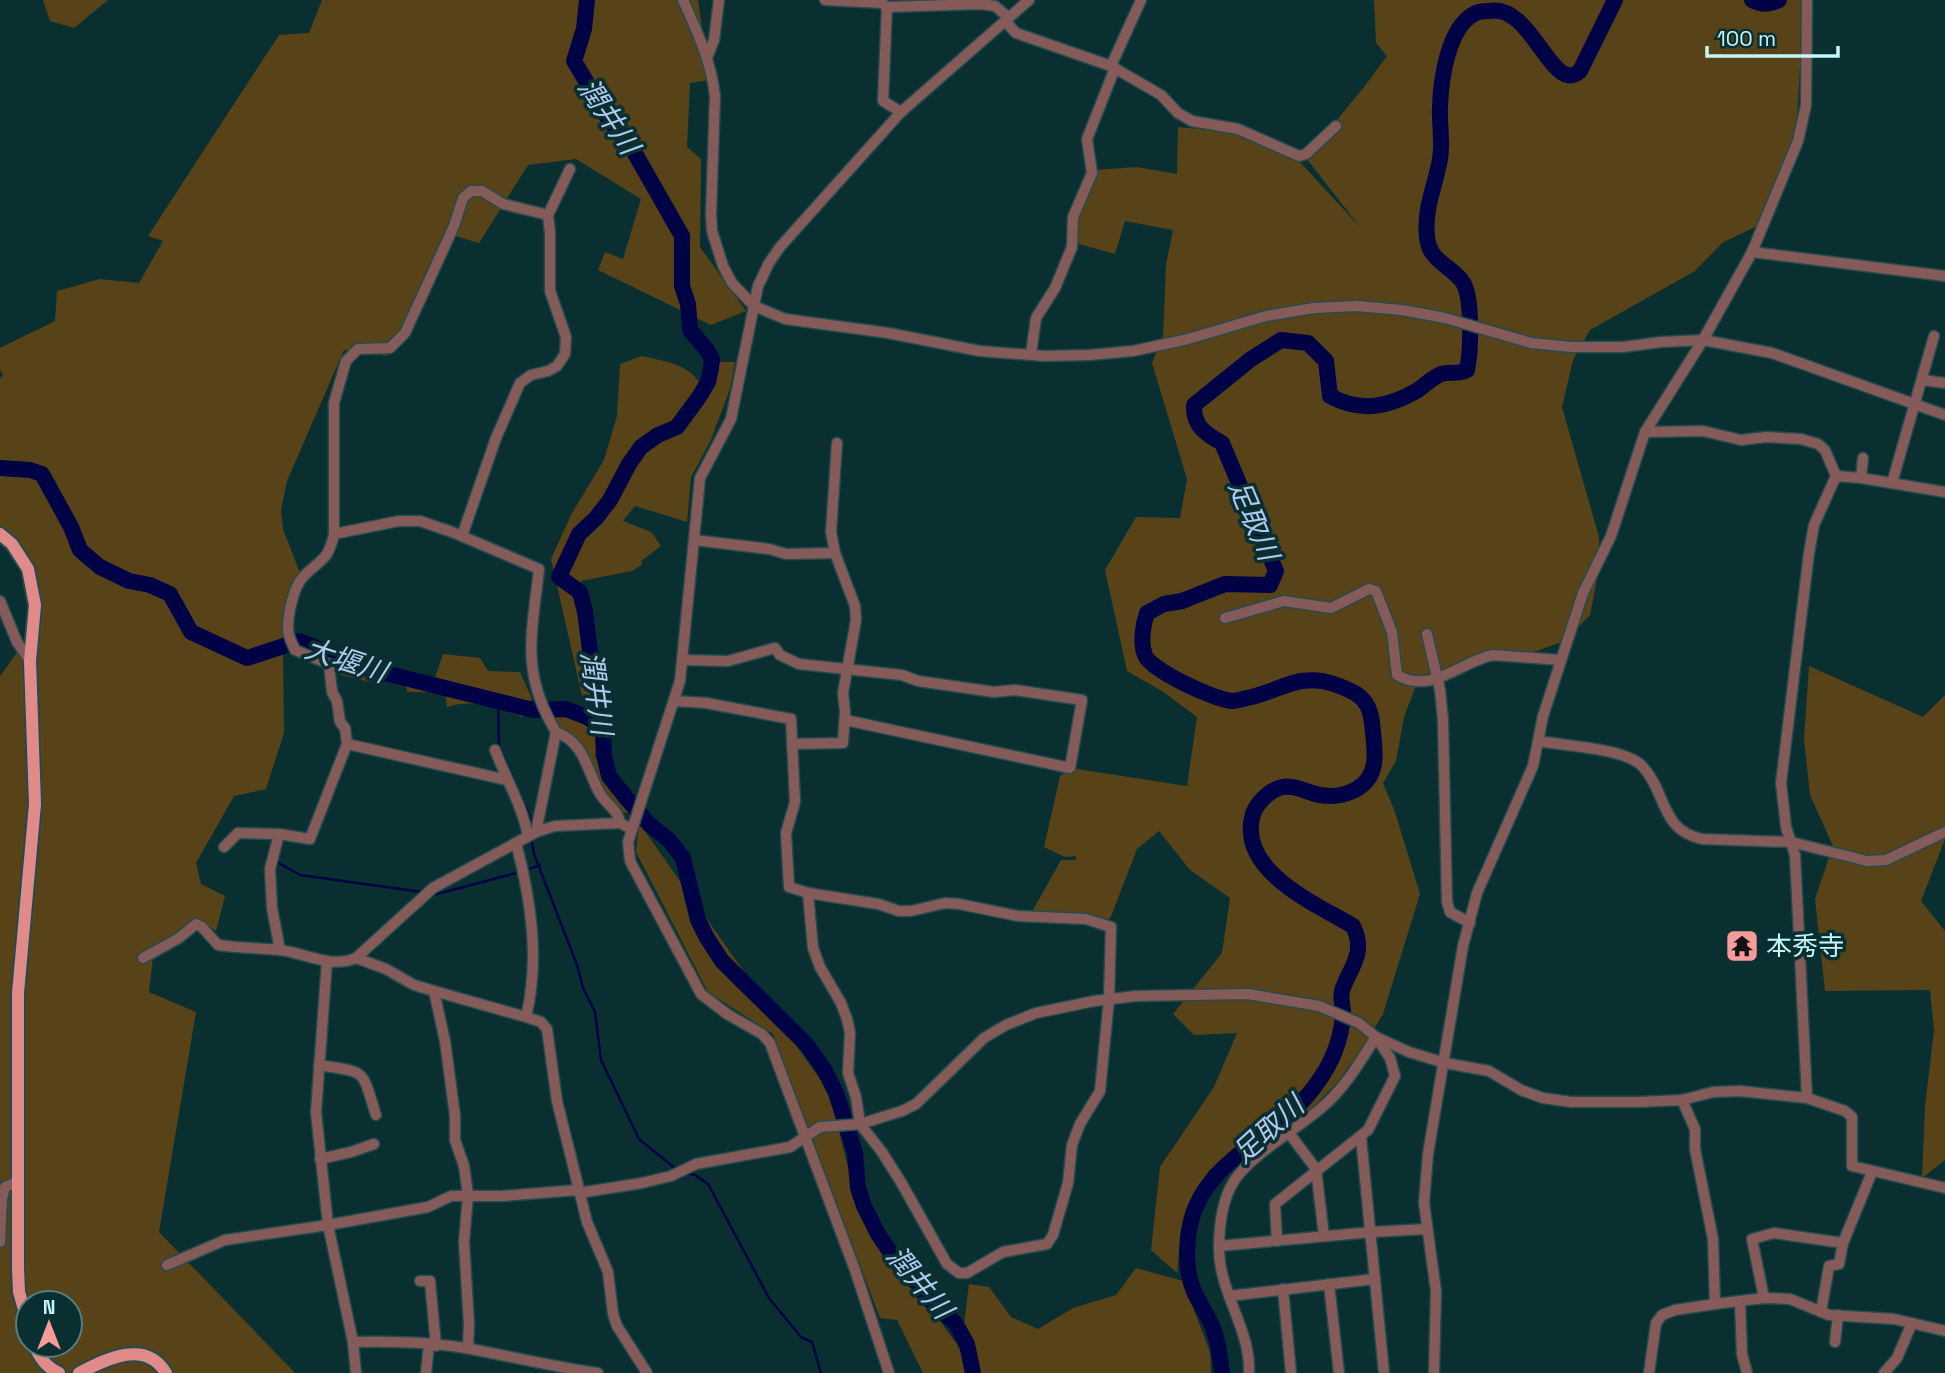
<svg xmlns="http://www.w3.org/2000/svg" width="1945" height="1373" font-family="'Space Grotesk','Noto Sans JP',sans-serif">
<rect width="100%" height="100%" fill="#0a2f31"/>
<!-- green -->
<g fill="#584319" fill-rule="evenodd">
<path d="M 43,0 L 108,0 L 74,28 L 50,21 Z"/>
<path d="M 322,0 L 698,0 L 710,80 L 690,83 L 687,147 L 701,159 L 700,247 L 746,311 L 711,325 L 598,270 L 605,252 L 623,259 L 641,199 L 576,159 L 528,165 L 479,243 L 452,235 L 387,356 L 344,350 L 287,481 L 281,510 L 283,529 L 300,573 L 286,642 L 264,651 L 283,650 L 284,733 L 266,789 L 234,796 L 196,863 L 201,884 L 225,896 L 216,931 L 197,921 L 154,947 L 149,992 L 196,1012 L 159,1232 L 295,1373 L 0,1373 L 0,676 L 40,621 L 37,582 L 22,545 L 0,526 L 0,378 L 3,375 L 0,369 L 0,348 L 55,321 L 57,291 L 100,279 L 139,283 L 163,241 L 148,236 L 279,35 L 309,33 ZM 28,1303 L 70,1303 L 70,1345 L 28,1345 Z"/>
<path d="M 1374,0 L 1804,0 L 1796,134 L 1759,225 L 1722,243 L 1695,271 L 1590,330 L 1573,360 L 1562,407 L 1599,537 L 1600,564 L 1590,615 L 1565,641 L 1520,657 L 1462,663 L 1418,680 L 1404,717 L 1396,761 L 1383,783 L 1395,812 L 1420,894 L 1383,1014 L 1361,1050 L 1336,1084 L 1314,1106 L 1279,1136 L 1209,1170 L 1182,1225 L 1177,1273 L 1151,1250 L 1160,1167 L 1214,1087 L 1237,1033 L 1194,1035 L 1173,1014 L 1222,953 L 1230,898 L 1190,870 L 1159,831 L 1137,849 L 1110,919 L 1033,910 L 1061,860 L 1076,860 L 1076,856 L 1065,857 L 1044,847 L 1060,776 L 1070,768 L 1187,786 L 1197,717 L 1162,691 L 1127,671 L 1105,570 L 1136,517 L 1180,518 L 1187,479 L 1152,363 L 1163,337 L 1166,265 L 1173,230 L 1125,221 L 1115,254 L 1079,244 L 1074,228 L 1096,170 L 1137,167 L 1177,174 L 1178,127 L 1209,130 L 1242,136 L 1298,160 L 1360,227 L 1306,158 L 1364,87 L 1387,56 L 1376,43 Z"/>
<path d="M 642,356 C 667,362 692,364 703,389 L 718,362 L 735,362 L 730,389 L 710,442 L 691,477 L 687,522 L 635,506 L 623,521 L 651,532 L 661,546 L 641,561 L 642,565 L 632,571 L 581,581 L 594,635 L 600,701 L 583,700 L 551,559 L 572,513 L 604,460 L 617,416 L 620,364 Z"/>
<path d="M 443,654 L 480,658 L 488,671 L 520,672 L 532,699 L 525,707 L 523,717 C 497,708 474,698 447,707 L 445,692 L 407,692 L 406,685 L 378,678 L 370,682 L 337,674 L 339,668 L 359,662 L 435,678 Z"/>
<path d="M 1809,666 L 1923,717 L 1945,695 L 1945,839 L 1921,901 L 1945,931 L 1945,1160 L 1922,1178 L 1925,1106 L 1934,1030 L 1930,990 L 1825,991 L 1815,899 L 1833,846 L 1810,795 L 1804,739 Z"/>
<path d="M 551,702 C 569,702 584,707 598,718 L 599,735 L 595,756 L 633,814 C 600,811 592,774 585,747 L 563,731 L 547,710 Z"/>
<path d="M 639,823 L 829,1092 L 853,1187 L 892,1255 L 956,1343 L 973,1373 L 923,1373 L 897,1320 L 880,1318 L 773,1034 L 708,992 L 636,852 Z"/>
<path d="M 1136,1268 L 1183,1281 L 1210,1352 L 1211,1373 L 978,1373 L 964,1325 L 969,1284 L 989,1287 L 1011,1317 L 1038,1329 L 1073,1308 L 1116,1295 Z"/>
</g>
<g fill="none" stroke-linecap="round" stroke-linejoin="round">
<!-- stream -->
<g stroke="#000246" stroke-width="2.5">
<path d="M 498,702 L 499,746 L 530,817 L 531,831"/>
<path d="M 531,838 L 534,854 L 577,965 L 583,988 L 595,1012 L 601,1060 L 639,1139 L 677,1170"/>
<path d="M 277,862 L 300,875 L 422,892"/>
<path d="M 526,870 L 540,865"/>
<path d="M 432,894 L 437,894 L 520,872"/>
<path d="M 686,1173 L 695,1175 L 708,1184 L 769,1298 L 801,1337 L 812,1342 L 821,1373"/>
</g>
<!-- river -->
<g stroke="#000246" stroke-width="16">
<path d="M 587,0 L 584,29 L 574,61 L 586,81 L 591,96 L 633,150 L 682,236 L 682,286 L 688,304 L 690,330 L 707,350 L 712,359 L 711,368 L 708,382 L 699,397 L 677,427 L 658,435 L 641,447 L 629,464 L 610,500 L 596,518 L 579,534 L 559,577 L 580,592 L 585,612 L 592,665 L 602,711 L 604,755 L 609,776 L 627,799 L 650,825 L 669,840 L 683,858 L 698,920 L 707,938 L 722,961 L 807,1045 L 824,1069 L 836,1093 L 855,1153 L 858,1188 L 864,1206 L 878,1234 L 903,1271 L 917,1283 L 925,1296 L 955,1323 L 967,1344 L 973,1373"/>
<path d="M 1752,0 C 1762,5 1769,5 1779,0"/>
<path d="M 0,468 L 30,470 L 42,474 L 71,527 L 80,550 L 100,567 L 129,581 L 150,585 L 170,594 L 191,632 L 247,658 L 299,641 L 369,669 L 533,710 L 566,709 L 587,717 L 604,727"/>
<path d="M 1222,1373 C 1220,1359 1219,1345 1214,1331 C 1209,1317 1199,1303 1193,1289 C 1185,1269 1186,1241 1191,1221 C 1206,1159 1280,1135 1315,1086 C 1331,1065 1342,1039 1343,1012 C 1343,1005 1340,999 1342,991 C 1349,968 1367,954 1353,926 C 1316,904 1240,872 1252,818 C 1254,806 1267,792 1279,788 C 1293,783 1307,793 1320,795 C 1343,799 1370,789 1374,764 C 1376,751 1373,735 1372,722 C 1369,697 1356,692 1334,684 C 1299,672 1281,691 1247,698 C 1243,699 1236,701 1232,701 C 1215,700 1150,670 1145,655 C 1140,643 1143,624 1147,613 L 1164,604 L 1182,601 L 1225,584 L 1270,585 L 1276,571 L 1222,443 C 1205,434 1193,425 1194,405 L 1251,359 L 1281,340 L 1308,343 L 1326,361 L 1330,396 C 1361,413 1389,407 1418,390 C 1425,385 1433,377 1441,374 C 1451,371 1458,375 1467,370 C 1471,352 1473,295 1462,281 C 1450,265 1429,261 1427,237 C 1424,207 1435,188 1440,159 C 1443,142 1439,123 1440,106 C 1441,79 1448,28 1474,14 C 1477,12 1485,11 1489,11 C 1533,3 1551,96 1580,71 L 1615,0"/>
</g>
<defs>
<g id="minor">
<path d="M 683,0 C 697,31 711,61 715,96 L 711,214 L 712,231 L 723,266 L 732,283 L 754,306 L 785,319 L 888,333 L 980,351 L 1044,356 L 1089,355 L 1133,351 L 1188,339 L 1266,316 L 1314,308 L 1357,306 L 1402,310 L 1445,318 L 1531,343 L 1571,347 L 1623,347 L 1661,342 L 1703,340 L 1772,353 L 1945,415"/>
<path d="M 825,0 L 882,3 L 887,7 L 980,4 L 995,6 L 1009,18"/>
<path d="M 887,7 L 883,101 L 901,112"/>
<path d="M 1005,21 L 1016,33 L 1111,66 L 1161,95 L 1178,113 L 1192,121 L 1238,129 L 1299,156 L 1306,154 L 1336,126"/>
<path d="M 707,58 L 714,40 L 719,0"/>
<path d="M 1111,66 L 1141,0"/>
<path d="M 1752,252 L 1945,276"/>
<path d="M 1031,354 L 1036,318 L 1055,288 L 1072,247 L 1073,217 L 1092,173 L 1087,139 L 1115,68"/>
<path d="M 1922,380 L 1945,383"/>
<path d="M 1645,432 L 1703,431 L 1741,440 L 1766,437 L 1801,439 L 1818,444 L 1825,450 L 1836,476 L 1814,525 L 1809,553 L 1781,783 L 1786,827 L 1795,855 L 1807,1098"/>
<path d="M 1836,476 L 1861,478 L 1945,492"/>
<path d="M 1861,478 L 1863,458"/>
<path d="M 1892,483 L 1934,336"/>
<path d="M 334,534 L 399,521 L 420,521 L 452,532 L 539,569 C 532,634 520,672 556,732 C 584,742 587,770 599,792 C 606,805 618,809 620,823"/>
<path d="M 462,536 L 496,438 L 520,383 L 531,375 L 548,371 L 557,366 L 565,354 L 566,337 L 550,291 L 550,233 L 548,215 L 570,169"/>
<path d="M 694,540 L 769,549 L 786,554 L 835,553"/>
<path d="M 0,601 L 17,642 L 30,661"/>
<path d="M 1225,618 L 1284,601 L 1331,608 L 1369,589 L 1376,591 L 1392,632 L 1397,675 C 1431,695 1460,662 1493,655 L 1560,660"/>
<path d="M 1427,634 L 1440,690 L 1443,720 L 1447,902 L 1450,912 L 1470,923"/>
<path d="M 683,660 L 728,661 L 775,648 L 780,655 L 799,664 L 902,675 L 918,681 L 994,692 L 1015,690 L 1082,700 L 1070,768 L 845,720"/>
<path d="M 675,701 L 706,703 L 791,719 L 795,802 L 786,833 L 789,887 L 808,893"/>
<path d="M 1539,741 C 1565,746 1626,748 1643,767 C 1667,793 1660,830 1702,839 L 1791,842 L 1867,861 L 1886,860 L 1945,832"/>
<path d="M 347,744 L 507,780"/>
<path d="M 792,744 L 843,743 L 845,712 L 843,693 L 856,620 L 855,606 L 835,553 L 831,532 L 837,443"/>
<path d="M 495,750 C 506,779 522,805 528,836"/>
<path d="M 536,832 L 556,732"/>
<path d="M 279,834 L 270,869 L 272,908 L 280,950"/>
<path d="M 516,843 C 531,900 540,959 526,1017"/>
<path d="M 224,847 L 238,833 L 279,834 L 310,839 L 347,744 L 345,728 L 340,722 L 337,701 L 332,692 L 329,664 L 295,650 C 292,643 288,636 288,629 C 288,614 293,588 303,577 C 320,559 328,562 334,534 L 334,403 L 346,361 L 358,349 L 390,348 L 405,333 L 454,226 L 463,198 L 471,191 L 482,191 L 503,204 L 548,215"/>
<path d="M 808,893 L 878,904 L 899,911 L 911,911 L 945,903 L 959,904 L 1018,916 L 1086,919 L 1111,927 L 1109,999 L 1100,1091 L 1080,1124 L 1072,1145 L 1068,1183 L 1053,1235 L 1047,1244 L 1003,1252 L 967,1273 L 959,1273 L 947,1264 L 902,1184 L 882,1152 L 860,1124 L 856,1097 L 848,1073 L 850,1033 L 847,1019 L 841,1003 L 820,967 L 813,948 Z"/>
<path d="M 143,958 L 179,938 L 196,924 L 202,927 L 218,945 C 239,948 259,948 280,950 C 305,953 331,969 356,958 L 433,888 L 536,832 L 555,826 L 620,823 L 632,829"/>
<path d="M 356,958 L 386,969 L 414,985 L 434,991 L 526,1017 L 541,1022 L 547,1029 L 557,1101 L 587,1222 L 608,1272 L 613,1314 L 617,1326 L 647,1373"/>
<path d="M 327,961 L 316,1112 L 328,1225 L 353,1342 L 356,1373"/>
<path d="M 434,991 L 445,1041 L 455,1116 L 455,1140 L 464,1166 L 468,1195 L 464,1242 L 469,1324 L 468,1348"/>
<path d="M 319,1065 C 368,1073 361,1068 376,1115"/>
<path d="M 1682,1100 L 1695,1129 L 1695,1149 L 1713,1239 L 1715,1304"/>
<path d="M 1289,1133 L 1316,1169 L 1324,1236"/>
<path d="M 1361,1137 L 1384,1373"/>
<path d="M 320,1159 L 351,1152 L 374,1144"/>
<path d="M 579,1193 L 642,1183 L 671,1176 L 696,1164 L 790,1147 L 820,1127 L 860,1124 L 902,1111 L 916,1104 L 984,1038 L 1006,1025 L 1036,1013 L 1094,1001 L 1136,996 L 1248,994 L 1319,1006 L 1359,1023 L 1376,1037 L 1409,1052 L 1445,1063 L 1489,1071 L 1521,1090 L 1543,1098 L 1571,1102 L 1638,1102 L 1682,1100 L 1713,1092 L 1740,1091 L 1807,1098 L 1845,1111 L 1852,1117 L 1852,1166 L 1945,1188"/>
<path d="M 0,1242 L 2,1199 L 5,1187 L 19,1181"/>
<path d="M 1219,1246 L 1372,1232 L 1426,1229"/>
<path d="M 167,1265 L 225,1240 L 328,1225 L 428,1207 L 451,1196 L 502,1196 L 578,1190"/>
<path d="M 420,1281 L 430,1281 L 436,1346"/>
<path d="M 1329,1284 L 1339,1373"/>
<path d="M 1283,1289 L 1291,1373"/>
<path d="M 1229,1296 L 1375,1279"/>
<path d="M 1764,1298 L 1752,1239 L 1774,1233 L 1843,1243 L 1872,1172"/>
<path d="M 1740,1302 L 1742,1354 L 1747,1373"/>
<path d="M 1821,1312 L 1829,1266 L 1839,1264 L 1843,1243"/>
<path d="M 353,1342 C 391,1341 433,1342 471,1349 C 513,1357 555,1367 598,1373"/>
<path d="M 1835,1342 L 1838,1315"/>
<path d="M 426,1373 L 429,1345"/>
<path d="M 889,1373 L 855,1270 L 770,1043 L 762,1034 L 727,1014 L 701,994 L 630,861 L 628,842 L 680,681 L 700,478 L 731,419 L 758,286 L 769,263 L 780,247 L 901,112 L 1029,0"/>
<path d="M 1249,1373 C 1251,1330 1219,1292 1219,1249 C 1219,1227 1222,1200 1234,1181 C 1253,1152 1302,1127 1328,1102 C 1348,1083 1361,1060 1376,1037 L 1390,1058 L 1395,1076 L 1368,1130 L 1275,1204 L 1277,1241"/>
<path d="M 1434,1373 L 1436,1291 L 1424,1203 L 1428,1154 L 1463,946 L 1477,893 L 1533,766 L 1543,716 L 1583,593 L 1611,536 L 1645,432 L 1703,340 L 1752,252 L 1798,141 L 1806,105 L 1807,0"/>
<path d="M 1649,1373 L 1656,1323 L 1662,1315 L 1675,1310 L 1715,1304 L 1764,1298 L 1790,1299 L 1829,1315 L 1894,1319 L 1945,1331"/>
<path d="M 1884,1373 L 1897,1358 L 1912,1323"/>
</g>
<g id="major">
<path d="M 0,534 L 12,544 L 28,569 L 35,605 L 30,661 L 35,804 L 18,993 L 18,1268 L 19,1292 L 28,1323"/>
<path d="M 34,1345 C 40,1358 46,1367 59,1373"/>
<path d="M 79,1373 C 105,1360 145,1338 166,1373"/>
</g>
</defs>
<!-- minor casing -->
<use href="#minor" stroke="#244b4d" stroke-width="13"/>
<!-- major casing -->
<use href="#major" stroke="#244b4d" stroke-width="16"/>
<!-- minor -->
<use href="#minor" stroke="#855b5a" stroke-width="10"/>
<!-- major -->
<use href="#major" stroke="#e08b8a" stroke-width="12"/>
</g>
<!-- icons -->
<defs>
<symbol id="temple-square" viewBox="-11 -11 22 22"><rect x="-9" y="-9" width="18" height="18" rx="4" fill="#f59b9a" stroke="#0a2f31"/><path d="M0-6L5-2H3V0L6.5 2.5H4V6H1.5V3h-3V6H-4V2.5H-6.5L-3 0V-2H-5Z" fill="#111"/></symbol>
</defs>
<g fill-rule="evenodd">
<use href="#temple-square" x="1723" y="927" width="38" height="38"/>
</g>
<g text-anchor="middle" stroke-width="7" stroke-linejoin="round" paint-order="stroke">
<!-- poi labels -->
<g font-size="26" fill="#c4f6f9" stroke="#0a2f31" text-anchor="start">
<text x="1766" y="955">本秀寺</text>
</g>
<!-- water labels -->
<g font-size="28" font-style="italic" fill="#b1c9f0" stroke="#0a2f31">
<text transform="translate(609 116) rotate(56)" y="10">潤井川</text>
<text transform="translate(1254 520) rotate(67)" y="10">足取川</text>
<text transform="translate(346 660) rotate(18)" y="10">大堰川</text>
<text transform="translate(597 693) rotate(82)" y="10">潤井川</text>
<text transform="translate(1268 1129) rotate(-42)" y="10">足取川</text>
<text transform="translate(920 1282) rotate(50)" y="10">潤井川</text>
</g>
</g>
<!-- north arrow -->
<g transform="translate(49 1324)"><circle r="33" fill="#0a2f31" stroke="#547f81" stroke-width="2"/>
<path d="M0-5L12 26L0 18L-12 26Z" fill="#f59b9a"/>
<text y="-10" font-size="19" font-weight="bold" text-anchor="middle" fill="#c4f6f9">N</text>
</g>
<!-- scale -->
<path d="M1707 46v10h131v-10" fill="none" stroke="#c4f6f9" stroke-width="3.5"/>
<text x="1717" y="46" font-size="21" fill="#c4f6f9" stroke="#0a2f31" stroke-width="5" paint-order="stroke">100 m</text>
</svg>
